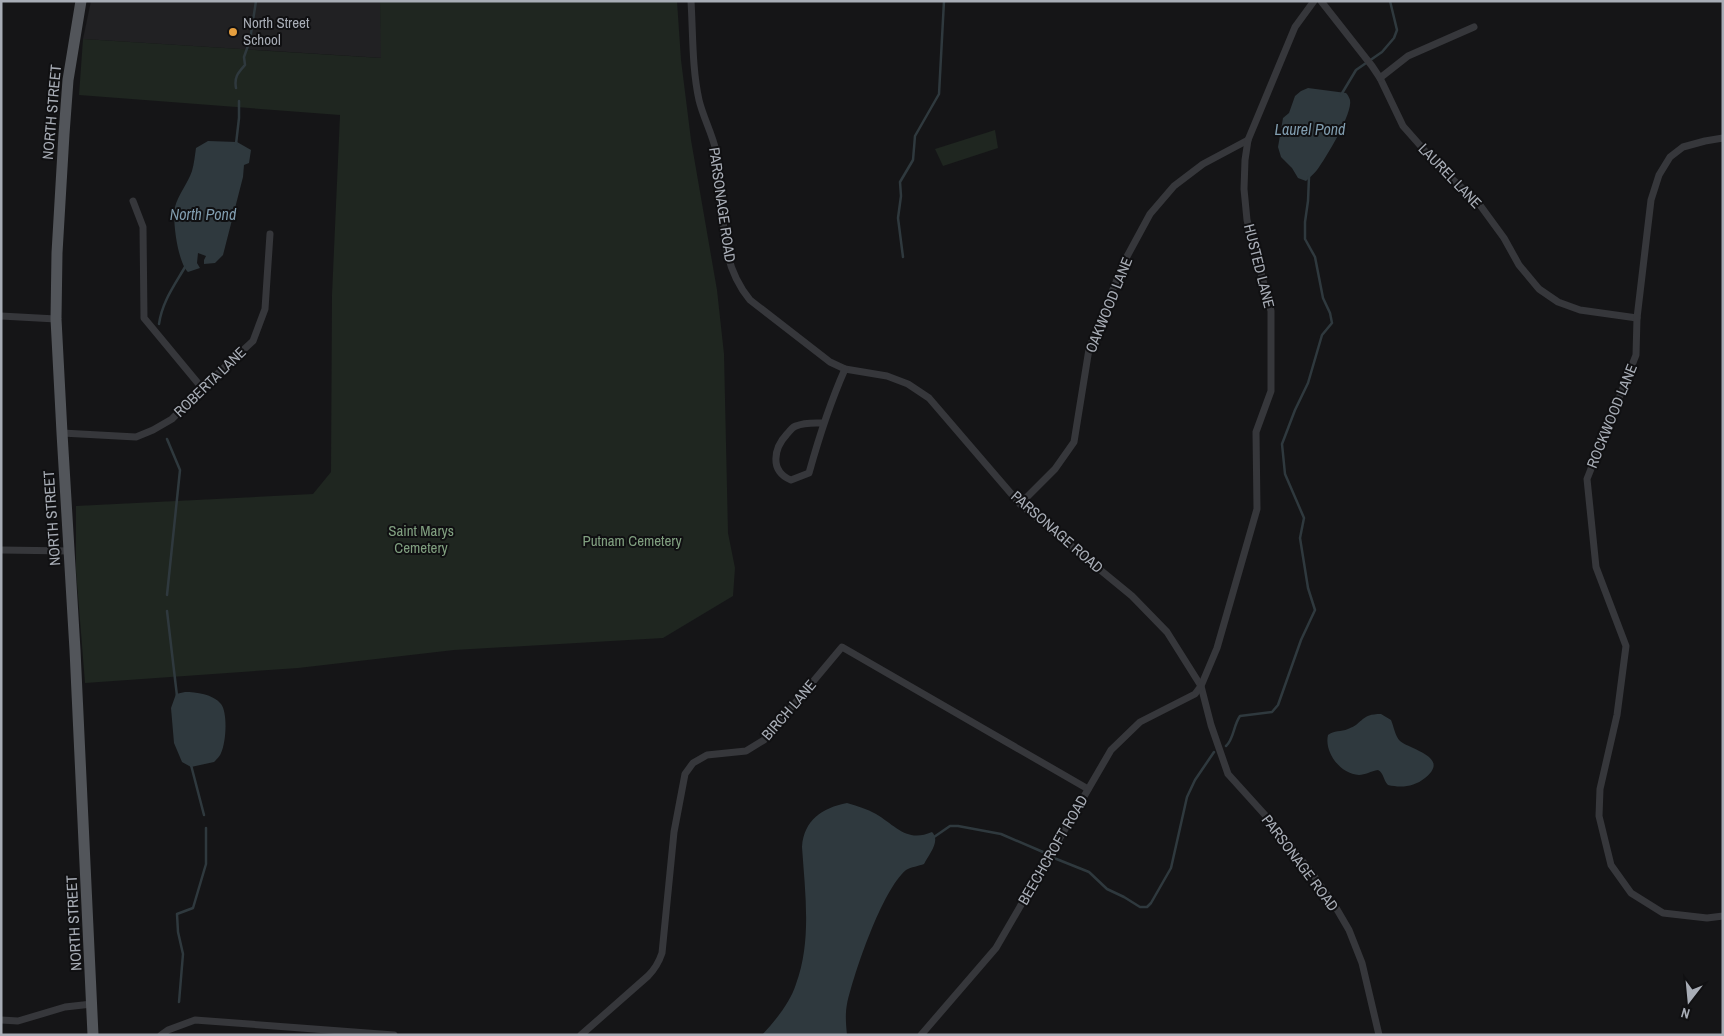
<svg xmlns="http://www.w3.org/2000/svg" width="1724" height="1036" font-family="'Archivo Narrow',sans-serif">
<rect width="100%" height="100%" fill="#151517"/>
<!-- built -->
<path fill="#212123" d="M 91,1 L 380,1 L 382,58 L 83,39 Z"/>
<!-- green -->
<g fill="#1f2620">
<path d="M 380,1 L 677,1 L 681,60 L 691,140 L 717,290 L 724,354 L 728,533 L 735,568 L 733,596 L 663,638 L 454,650 L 298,668 L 85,683 L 76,570 L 76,506 L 313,494 L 331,472 L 332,295 L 340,115 L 79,95 L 83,39 L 381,58 Z"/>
<path d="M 995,130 L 998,148 L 943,166 L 935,149 Z"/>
</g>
<!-- water -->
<g fill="#2f393e">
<path d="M 1308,88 L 1346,93 C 1348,95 1349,97 1350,100 C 1353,113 1326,158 1317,170 C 1314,174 1310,177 1306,181 L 1298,178 L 1292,168 L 1281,157 L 1278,147 L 1283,118 L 1289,113 L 1295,96 L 1301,91 Z"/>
<path d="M 208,141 L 237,142 L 251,150 L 249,163 L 244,165 L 243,177 L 223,255 L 215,263 L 204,264 L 204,260 L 206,256 L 198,253 L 197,263 L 200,268 L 188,272 C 178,263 172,220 175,207 C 178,195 188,183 192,171 C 194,164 195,155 196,148 Z"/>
<path d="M 185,692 C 196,692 213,694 221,704 C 228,713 226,743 221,753 C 220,756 216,760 214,762 L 191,767 L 182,762 L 174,743 L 171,708 L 176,694 Z"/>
<path d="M 1381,714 L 1391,720 C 1394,727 1395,736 1400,741 C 1411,750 1451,757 1425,778 C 1414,787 1401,788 1388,785 C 1383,780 1384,773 1378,770 C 1371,771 1365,775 1359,775 C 1340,774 1324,752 1328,735 C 1334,730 1341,732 1348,729 C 1364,723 1360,714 1381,714 Z"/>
<path d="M 847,803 C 857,806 867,809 876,814 C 896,826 907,843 932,832 C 941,841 929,854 924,864 C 919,866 911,867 906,870 C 882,890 854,973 847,1004 C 845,1014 846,1025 847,1035 L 762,1035 C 775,1021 790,1003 796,984 C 812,941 805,892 802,847 C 804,820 822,808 847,803 Z"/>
</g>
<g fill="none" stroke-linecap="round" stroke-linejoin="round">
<!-- stream -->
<g stroke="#2f393e" stroke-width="2.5">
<path d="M 236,88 C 234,77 238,73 245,65 L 244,57 L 250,40 L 256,1"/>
<path d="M 1341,95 L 1356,70 L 1382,52 L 1394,38 L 1397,30 L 1390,1"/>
<path d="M 236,144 L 239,118 L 239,101"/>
<path d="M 903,257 L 898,218 L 901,196 L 900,182 L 913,160 L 915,136 L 939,94 L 944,1"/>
<path d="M 159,324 C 162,302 174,286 185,267"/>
<path d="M 167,439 L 180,470 L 167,595"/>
<path d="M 167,611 L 177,696"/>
<path d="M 1226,746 C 1234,739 1233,726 1240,716 L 1272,712 L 1278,705 L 1301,640 L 1315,610 L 1308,588 L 1300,538 L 1304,518 L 1285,474 L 1282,444 L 1295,410 L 1308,383 L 1322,335 L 1332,323 L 1330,313 L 1323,298 L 1315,257 L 1305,239 L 1305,222 L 1308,201 L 1309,177"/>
<path d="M 191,765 L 204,815"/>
<path d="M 934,837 L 950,826 L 958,826 L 1001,834 L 1043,852"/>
<path d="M 1054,858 L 1089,872 L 1107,889 L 1124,897 L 1140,907 L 1147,907 L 1151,903 L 1171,868 L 1187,797 L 1195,780 L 1214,752"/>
<path d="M 179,1002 L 183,954 L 178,932 L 177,914 L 193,908 L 206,864 L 206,828"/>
</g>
<!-- minor -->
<g stroke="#36373b" stroke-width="7">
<path d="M 691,1 C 693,34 692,68 699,100 C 703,117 712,133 716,151 C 728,204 713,255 750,300 L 830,362 L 845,369 L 887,376 L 908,384 L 929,398 L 1020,504 L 1132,596 L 1167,632 L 1201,686 L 1211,725 L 1228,774 L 1274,825 L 1314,876 L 1335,906 L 1349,930 L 1362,963 L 1379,1035"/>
<path d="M 1321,1 L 1372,66 L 1380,78 L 1403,126 L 1441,169 L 1477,201 L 1504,238 L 1519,265 L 1539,289 L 1558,302 L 1580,310 L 1637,318"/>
<path d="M 1380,78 L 1408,56 L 1474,27"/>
<path d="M 1723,138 L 1705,141 L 1683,147 L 1670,157 L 1659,175 L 1651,200 L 1637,318 L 1636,355 L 1587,479 L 1596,567 L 1626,646 L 1617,715 L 1600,789 L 1599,816 L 1611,865 L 1631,893 L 1663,913 L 1707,918 L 1723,916"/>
<path d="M 133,201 L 143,227 L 144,318 L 202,388"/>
<path d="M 1,316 L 56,319"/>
<path d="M 824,423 C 814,423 805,422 796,426 C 792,427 790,431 787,434 C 774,448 769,471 791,480 L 809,473 C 819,437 830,403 845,369"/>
<path d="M 62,433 L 136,437 L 153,430 L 172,419 L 202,388 L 253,341 L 265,309 L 270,234"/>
<path d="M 1020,504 L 1055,469 L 1074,442 L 1089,349 L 1124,262 L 1150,214 L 1174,186 L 1203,164 L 1248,140"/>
<path d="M 1,550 L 70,551"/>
<path d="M 1,1020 L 18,1021 L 65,1007 L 92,1004"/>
<path d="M 161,1035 L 168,1030 L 195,1020 L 394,1035"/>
<path d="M 581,1035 L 648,976 C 655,969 659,962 662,953 L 674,832 L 685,774 L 693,763 L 707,755 L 746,751 L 764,740 L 842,647 L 1088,789"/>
<path d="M 921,1035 L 996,948 L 1111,750 L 1140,722 L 1195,694 L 1201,686 L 1217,648 L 1257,509 L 1256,432 L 1271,391 L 1271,311 L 1247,220 L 1244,189 L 1245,160 L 1248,140 L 1295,27 L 1314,1"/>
</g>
<!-- primary -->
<path stroke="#52555a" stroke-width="11" d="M 81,1 L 68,80 L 64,134 L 57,253 L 56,319 L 62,433 L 75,650 L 93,1035"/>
</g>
<!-- markers -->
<circle fill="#e59e3e" stroke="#101012" stroke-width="2" cx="233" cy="32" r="5"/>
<g text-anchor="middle" stroke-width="4" stroke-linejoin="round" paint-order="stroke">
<!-- poi labels -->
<g font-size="15" fill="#a8adb6" stroke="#101012" text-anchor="start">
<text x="243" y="28">North Street<tspan x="243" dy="17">School</tspan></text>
</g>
<!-- street labels -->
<g font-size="15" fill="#a8adb6" stroke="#101012">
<text transform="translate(52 112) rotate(-85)" y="5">NORTH STREET</text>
<text transform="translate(1450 176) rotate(46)" y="5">LAUREL LANE</text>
<text transform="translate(722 205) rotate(82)" y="5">PARSONAGE ROAD</text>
<text transform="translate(1259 266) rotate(76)" y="5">HUSTED LANE</text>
<text transform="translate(1109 305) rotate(-68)" y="5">OAKWOOD LANE</text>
<text transform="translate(210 382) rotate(-44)" y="5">ROBERTA LANE</text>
<text transform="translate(1612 416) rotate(-68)" y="5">ROCKWOOD LANE</text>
<text transform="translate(52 518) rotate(-94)" y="5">NORTH STREET</text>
<text transform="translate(1057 532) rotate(41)" y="5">PARSONAGE ROAD</text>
<text transform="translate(789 710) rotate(-49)" y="5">BIRCH LANE</text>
<text transform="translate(1053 850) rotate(-60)" y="5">BEECHCROFT ROAD</text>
<text transform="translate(1300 863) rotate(53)" y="5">PARSONAGE ROAD</text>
<text transform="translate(74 923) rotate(-93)" y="5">NORTH STREET</text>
</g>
<!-- park labels -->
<g font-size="15" fill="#81a080" stroke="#101012">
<text x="421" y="536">Saint Marys<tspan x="421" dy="17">Cemetery</tspan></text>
<text x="632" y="546">Putnam Cemetery</text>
</g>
<!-- water labels -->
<g font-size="16" font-style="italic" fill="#819daf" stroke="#101012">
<text x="1310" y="135">Laurel Pond</text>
<text x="203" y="220">North Pond</text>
</g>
</g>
<!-- border -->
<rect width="1724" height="1036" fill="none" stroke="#a8adb6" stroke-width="5"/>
<!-- north arrow -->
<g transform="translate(1689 1001) rotate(196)" stroke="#101012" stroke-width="4" paint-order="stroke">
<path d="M0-4L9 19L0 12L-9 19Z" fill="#a8adb6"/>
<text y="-8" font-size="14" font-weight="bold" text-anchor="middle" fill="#a8adb6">N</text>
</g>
</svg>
